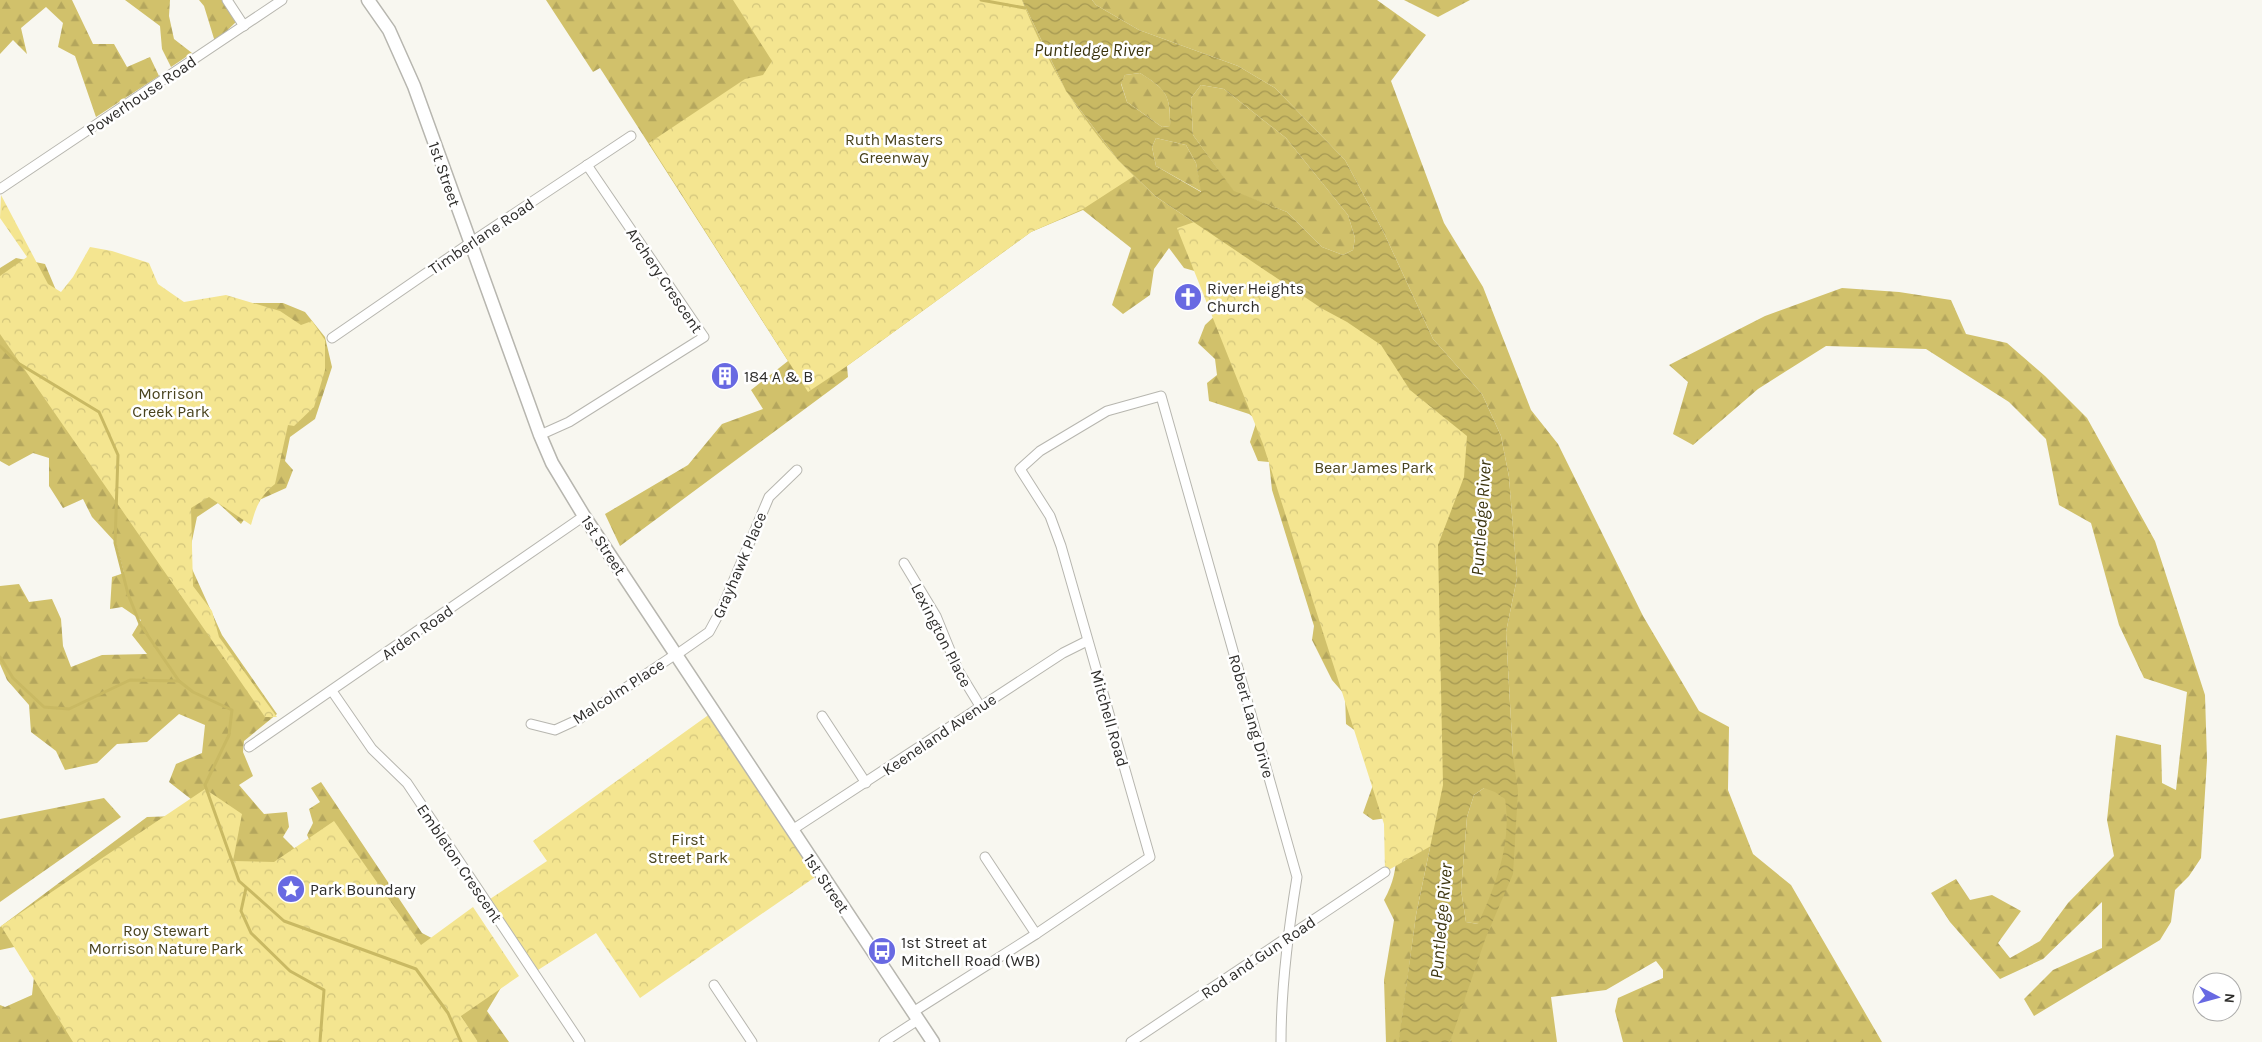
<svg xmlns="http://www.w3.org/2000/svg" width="2262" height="1042" font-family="Karla,sans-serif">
<defs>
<pattern id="forest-firs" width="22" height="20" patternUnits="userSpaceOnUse" patternTransform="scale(1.25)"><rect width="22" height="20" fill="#d1c16b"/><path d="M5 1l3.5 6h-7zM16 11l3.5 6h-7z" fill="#b4a65d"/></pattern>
<pattern id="park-crowns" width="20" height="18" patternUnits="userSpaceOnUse" patternTransform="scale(1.25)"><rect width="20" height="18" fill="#f4e590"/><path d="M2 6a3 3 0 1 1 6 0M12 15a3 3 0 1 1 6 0" fill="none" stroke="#d2c57c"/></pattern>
<pattern id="water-waves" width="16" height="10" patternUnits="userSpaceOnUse" patternTransform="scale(1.25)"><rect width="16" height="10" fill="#c9b963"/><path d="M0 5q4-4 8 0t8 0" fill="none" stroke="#a49752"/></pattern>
</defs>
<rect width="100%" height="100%" fill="#f8f7f0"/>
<!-- forest -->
<g fill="url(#forest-firs)">
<path d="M 0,0 L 72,0 L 93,44 L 114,44 L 127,67 L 150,57 L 159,76 L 96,117 L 75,56 L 58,47 L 63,23 L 46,7 L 21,28 L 27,54 L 13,40 L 0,54 Z"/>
<path d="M 125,0 L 170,0 L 169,16 L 174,39 L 192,53 L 171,67 L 162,49 L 160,26 Z"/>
<path d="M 199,0 L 222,0 L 236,22 L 215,42 L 204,6 Z"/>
<path d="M 546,0 L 1022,0 L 1066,91 L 1118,160 L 1155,196 L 1321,308 L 1443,785 L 1416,915 L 1399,1042 L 1386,1042 L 1384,980 L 1394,920 L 1384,900 C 1400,872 1397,848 1394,817 L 1373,820 L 1363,813 L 1373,785 L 1360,734 L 1346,724 L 1345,695 L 1332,680 L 1312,640 L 1314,626 L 1272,490 L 1269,462 L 1258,461 L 1250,442 L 1257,420 L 1249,414 L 1209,401 L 1207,383 L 1217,375 L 1215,359 L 1198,343 L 1205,325 L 1219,312 L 1198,272 L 1184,268 L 1169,248 L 1154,269 L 1150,295 L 1123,314 L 1112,305 L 1131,248 L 1083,210 L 1031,232 L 847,366 L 848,377 L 620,546 L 605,514 L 688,465 L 722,424 L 763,409 L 751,390 L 788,361 L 600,68 L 593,72 Z"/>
<path d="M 1092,0 L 1377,0 L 1426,35 L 1391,81 L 1444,223 L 1483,287 L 1531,410 L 1558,444 L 1643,616 L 1699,711 L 1729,727 L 1728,790 L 1753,854 L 1791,885 L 1882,1042 L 1623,1042 L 1615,1011 L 1618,998 L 1663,978 L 1663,970 L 1656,961 L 1606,990 L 1551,997 L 1557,1042 L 1450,1042 L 1478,924 L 1466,922 L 1461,890 L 1467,817 L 1474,795 L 1484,788 L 1513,757 L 1506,632 L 1517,578 L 1509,477 L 1501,436 L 1482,394 L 1433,339 L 1384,233 L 1345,160 L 1275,88 L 1238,66 L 1139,30 L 1096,5 Z"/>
<path d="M 1404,0 L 1470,0 L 1438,17 Z"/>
<path d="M 1140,73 C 1167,90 1170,94 1170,126 L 1162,127 L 1127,102 L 1121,83 L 1125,75 Z"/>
<path d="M 1201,85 L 1224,89 L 1286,138 L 1348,215 L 1355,238 L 1353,250 L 1343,255 L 1322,247 L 1287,212 L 1234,192 L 1193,135 L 1191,98 Z"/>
<path d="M 1156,138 L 1186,145 L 1196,163 L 1202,192 L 1156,166 L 1152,147 Z"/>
<path d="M 16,258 L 45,264 L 61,302 L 172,307 L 233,303 L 283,303 L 305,312 L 325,337 L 332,367 L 315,419 L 290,437 L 285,461 L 293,470 L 286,488 L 257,501 L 241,524 L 218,503 L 197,517 L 188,560 L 222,635 L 277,714 L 244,741 L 243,752 L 253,776 L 239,785 L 264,814 L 287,812 L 289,827 L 283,837 L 306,860 L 317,856 L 307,835 L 313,823 L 309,809 L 320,802 L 311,788 L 321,782 L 422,933 L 451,948 L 502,986 L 487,1011 L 509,1042 L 0,1042 L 0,1005 L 5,1007 L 32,995 L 35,968 L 19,946 L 0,950 L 0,927 L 147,817 L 176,816 L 196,803 L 169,782 L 176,764 L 202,753 L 205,725 L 179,714 L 147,742 L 117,744 L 97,763 L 65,770 L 56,751 L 31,732 L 29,705 L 7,680 L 0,664 L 0,586 L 19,584 L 29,602 L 52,599 L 61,619 L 63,646 L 71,667 L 102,655 L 147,654 L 132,635 L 141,620 L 122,607 L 110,609 L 112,577 L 124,573 L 116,543 L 92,517 L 83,499 L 63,508 L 49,486 L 49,458 L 33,453 L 9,466 L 0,461 L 0,268 Z"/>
<path d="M 1842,288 L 1899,292 L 1951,300 L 1966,334 L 2007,343 L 2045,376 L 2087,418 L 2155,541 L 2205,695 L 2207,760 L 2201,858 L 2189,876 L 2175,890 L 2171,922 L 2160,940 L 2034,1016 L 2024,999 L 2053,970 L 2102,948 L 2102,902 L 2043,959 L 2000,979 L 1950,922 L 1931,893 L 1956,879 L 1970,900 L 1992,895 L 2021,911 L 1998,943 L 2010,958 L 2040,941 L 2068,903 L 2114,856 L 2107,820 L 2116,735 L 2161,745 L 2162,783 L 2176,790 L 2187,692 L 2144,678 L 2119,625 L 2091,523 L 2059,505 L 2046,439 L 2009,402 L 1926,349 L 1826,346 L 1758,389 L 1693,445 L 1673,434 L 1688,382 L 1669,365 L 1765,316 Z"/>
<path d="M 104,798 L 121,817 L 0,902 L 0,819 Z"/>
</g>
<!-- park -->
<g fill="url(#park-crowns)">
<path d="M 733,0 L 1022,0 C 1047,64 1084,128 1134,176 L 1083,209 L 1031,232 L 847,366 L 808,392 L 649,143 L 745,79 L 763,75 L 772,61 Z"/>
<path d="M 1,195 L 48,284 L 61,292 L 73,277 L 90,247 L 112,251 L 149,263 L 158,284 L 184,302 L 226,295 L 280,311 L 301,325 L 312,321 L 325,340 L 325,370 L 314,407 L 294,426 L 288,425 L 275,484 C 260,496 256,507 251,525 L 209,497 L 191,508 L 193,586 L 212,611 L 219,637 L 277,717 L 265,717 L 0,334 L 0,276 L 27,257 L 0,218 Z"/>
<path d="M 1206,218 L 1376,323 L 1463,419 L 1475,449 L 1438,842 L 1385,872 L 1384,824 L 1263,444 L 1177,228 Z"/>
<path d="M 714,711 L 821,873 L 640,998 L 596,933 L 538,970 L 490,899 L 547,861 L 533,841 Z"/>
<path d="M 205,789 L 242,814 L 233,861 L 274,862 L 334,821 L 421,945 L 473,907 L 519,976 L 461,1016 L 478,1042 L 73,1042 L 1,926 Z"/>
</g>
<!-- water -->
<path fill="url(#water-waves)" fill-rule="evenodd" d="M 1022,0 L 1092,0 L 1096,5 L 1139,30 L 1238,66 L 1275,88 L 1345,160 L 1384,233 L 1433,339 L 1482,394 L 1501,436 L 1509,477 L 1517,578 L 1506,632 L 1513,757 L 1518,791 L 1513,874 L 1486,937 L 1450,1042 L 1399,1042 L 1399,1038 L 1416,915 L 1443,785 L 1438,545 L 1464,477 L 1467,436 L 1410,390 L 1381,345 L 1347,322 L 1321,308 L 1155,196 L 1118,160 L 1066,91 ZM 1140,73 C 1165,89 1171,94 1170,126 L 1162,127 L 1127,102 L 1121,84 L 1125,75 ZM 1201,85 L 1224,89 L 1286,138 L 1348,215 L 1355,238 L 1353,250 L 1343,255 L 1322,247 L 1287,212 L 1234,191 L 1193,135 L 1191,98 ZM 1156,138 L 1186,145 L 1196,163 L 1201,192 L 1156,166 L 1152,147 ZM 1484,788 L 1495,792 L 1505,799 C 1512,843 1496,885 1478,924 L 1466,922 L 1461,890 L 1467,817 L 1474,795 Z"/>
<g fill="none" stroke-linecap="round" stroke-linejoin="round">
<!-- stream -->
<g stroke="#c9b963" stroke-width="3">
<path d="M 981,0 L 1025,8"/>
<path d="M 0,346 L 18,363 L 99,412 L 118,455 L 115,543 L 128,594 L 140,624 L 179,681 L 193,692 L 232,710 L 229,735 L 205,785 L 239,881 L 284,921 L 416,969 L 448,1013 L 461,1042"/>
<path d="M 0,657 L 13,678 L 44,707 L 69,709 L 130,680 L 179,681"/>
<path d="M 246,888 L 241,911 L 251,933 L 290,971 L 324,990 L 320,1042"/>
<path d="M 269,1042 L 281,1042"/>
</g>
<defs>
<g id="street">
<path d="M 227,0 L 244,26"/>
<path d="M 0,189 L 282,0"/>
<path d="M 332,338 L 470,243 L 631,136"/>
<path d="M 540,435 L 569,422 L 704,337 L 587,165"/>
<path d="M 904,563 L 936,616 L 958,670 L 980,706"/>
<path d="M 676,655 L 709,632 L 722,608 L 769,497 L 797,470"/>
<path d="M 332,691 L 372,749 L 407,783 L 580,1042"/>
<path d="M 822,716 L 866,783"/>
<path d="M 531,724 L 555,730 L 579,719 L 676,654"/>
<path d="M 249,747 L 584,516"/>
<path d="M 792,830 L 1063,653 L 1087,641"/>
<path d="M 985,857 L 1036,934"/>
<path d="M 714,985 L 752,1042"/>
<path d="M 913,1012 L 1036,934 L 1150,857 L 1061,546 L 1050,516 L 1020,469 L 1040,451 L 1107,411 L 1161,396 L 1297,877 C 1288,932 1281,986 1281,1042"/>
<path d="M 884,1042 L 918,1020"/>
<path d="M 1131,1042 L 1385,872"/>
</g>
<path id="secondary" d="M 368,0 L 389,30 L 414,86 L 540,435 L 552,463 L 584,516 L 933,1042"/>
</defs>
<!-- street casing -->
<use href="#street" stroke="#b7b6af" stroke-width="11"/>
<!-- secondary casing -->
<use href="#secondary" stroke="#b7b6af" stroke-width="15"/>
<!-- street -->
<use href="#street" stroke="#fff" stroke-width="9"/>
<!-- secondary -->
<use href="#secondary" stroke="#fff" stroke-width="12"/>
</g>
<!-- icons -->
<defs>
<symbol id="church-disc" viewBox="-11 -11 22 22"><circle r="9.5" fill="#6869e2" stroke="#fff"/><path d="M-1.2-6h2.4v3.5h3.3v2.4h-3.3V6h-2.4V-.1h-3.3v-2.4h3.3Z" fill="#fff"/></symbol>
<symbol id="building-disc" viewBox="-11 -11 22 22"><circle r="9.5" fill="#6869e2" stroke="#fff"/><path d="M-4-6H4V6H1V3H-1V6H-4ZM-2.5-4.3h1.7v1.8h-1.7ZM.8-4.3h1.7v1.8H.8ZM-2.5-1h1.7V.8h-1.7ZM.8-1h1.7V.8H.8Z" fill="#fff"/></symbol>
<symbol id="sight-disc" viewBox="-11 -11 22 22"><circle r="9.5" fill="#6869e2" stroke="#fff"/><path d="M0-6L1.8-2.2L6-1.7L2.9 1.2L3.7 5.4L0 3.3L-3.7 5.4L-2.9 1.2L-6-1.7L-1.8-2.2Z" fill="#fff"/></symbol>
<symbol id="bus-disc" viewBox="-11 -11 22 22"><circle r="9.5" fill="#6869e2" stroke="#fff"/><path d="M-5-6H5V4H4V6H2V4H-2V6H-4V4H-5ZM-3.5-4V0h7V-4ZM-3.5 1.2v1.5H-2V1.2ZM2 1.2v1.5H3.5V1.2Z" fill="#fff"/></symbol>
</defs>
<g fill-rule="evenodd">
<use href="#church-disc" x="1172" y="281" width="32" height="32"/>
<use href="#building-disc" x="709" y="360" width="32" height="32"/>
<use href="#sight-disc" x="275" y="873" width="32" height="32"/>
<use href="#bus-disc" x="866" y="935" width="32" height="32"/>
</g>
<g text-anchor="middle" stroke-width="5" stroke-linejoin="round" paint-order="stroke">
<!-- street labels -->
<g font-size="16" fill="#2e2d2b" stroke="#fff">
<text transform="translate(141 95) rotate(-34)" y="6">Powerhouse Road</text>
<text transform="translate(445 174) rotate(71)" y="6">1st Street</text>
<text transform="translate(481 236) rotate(-34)" y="6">Timberlane Road</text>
<text transform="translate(665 280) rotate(56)" y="6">Archery Crescent</text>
<text transform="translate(604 545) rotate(57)" y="6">1st Street</text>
<text transform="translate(739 565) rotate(-67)" y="6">Grayhawk Place</text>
<text transform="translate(417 632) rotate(-35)" y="6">Arden Road</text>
<text transform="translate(942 635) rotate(63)" y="6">Lexington Place</text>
<text transform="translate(618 691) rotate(-33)" y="6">Malcolm Place</text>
<text transform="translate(1252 716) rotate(74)" y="6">Robert Lang Drive</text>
<text transform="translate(1110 718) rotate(74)" y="6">Mitchell Road</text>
<text transform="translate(939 734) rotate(-34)" y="6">Keeneland Avenue</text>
<text transform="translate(460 863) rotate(56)" y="6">Embleton Crescent</text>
<text transform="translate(827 883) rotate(56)" y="6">1st Street</text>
<text transform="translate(1258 957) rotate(-34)" y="6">Rod and Gun Road</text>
</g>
<!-- park labels -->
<g font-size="16" fill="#49431e" stroke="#fff">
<text x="894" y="145">Ruth Masters<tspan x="894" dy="18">Greenway</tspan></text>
<text x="171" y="399">Morrison<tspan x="171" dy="18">Creek Park</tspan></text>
<text x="1374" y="473">Bear James Park</text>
<text x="688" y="845">First<tspan x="688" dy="18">Street Park</tspan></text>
<text x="166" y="936">Roy Stewart<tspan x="166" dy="18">Morrison Nature Park</tspan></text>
</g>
<!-- poi labels -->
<g font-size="16" fill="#2e2d2b" stroke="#fff" text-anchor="start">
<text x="1207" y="294">River Heights<tspan x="1207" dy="18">Church</tspan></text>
<text x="744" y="382">184 A &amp; B</text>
<text x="310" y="895">Park Boundary</text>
<text x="901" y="948">1st Street at<tspan x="901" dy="18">Mitchell Road (WB)</tspan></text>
</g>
<!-- water labels -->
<g font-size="18" font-style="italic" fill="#3c350f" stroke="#fff">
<text x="1092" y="56">Puntledge River</text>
<text transform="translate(1481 518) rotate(-86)" y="6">Puntledge River</text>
<text transform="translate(1441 921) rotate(-85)" y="6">Puntledge River</text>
</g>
</g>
<!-- north arrow -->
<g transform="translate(2217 997) rotate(96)"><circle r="24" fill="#ffffff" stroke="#ababaa"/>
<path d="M0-4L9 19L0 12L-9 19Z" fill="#6869e2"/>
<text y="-8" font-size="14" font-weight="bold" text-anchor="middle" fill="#2e2d2b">N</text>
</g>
</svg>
